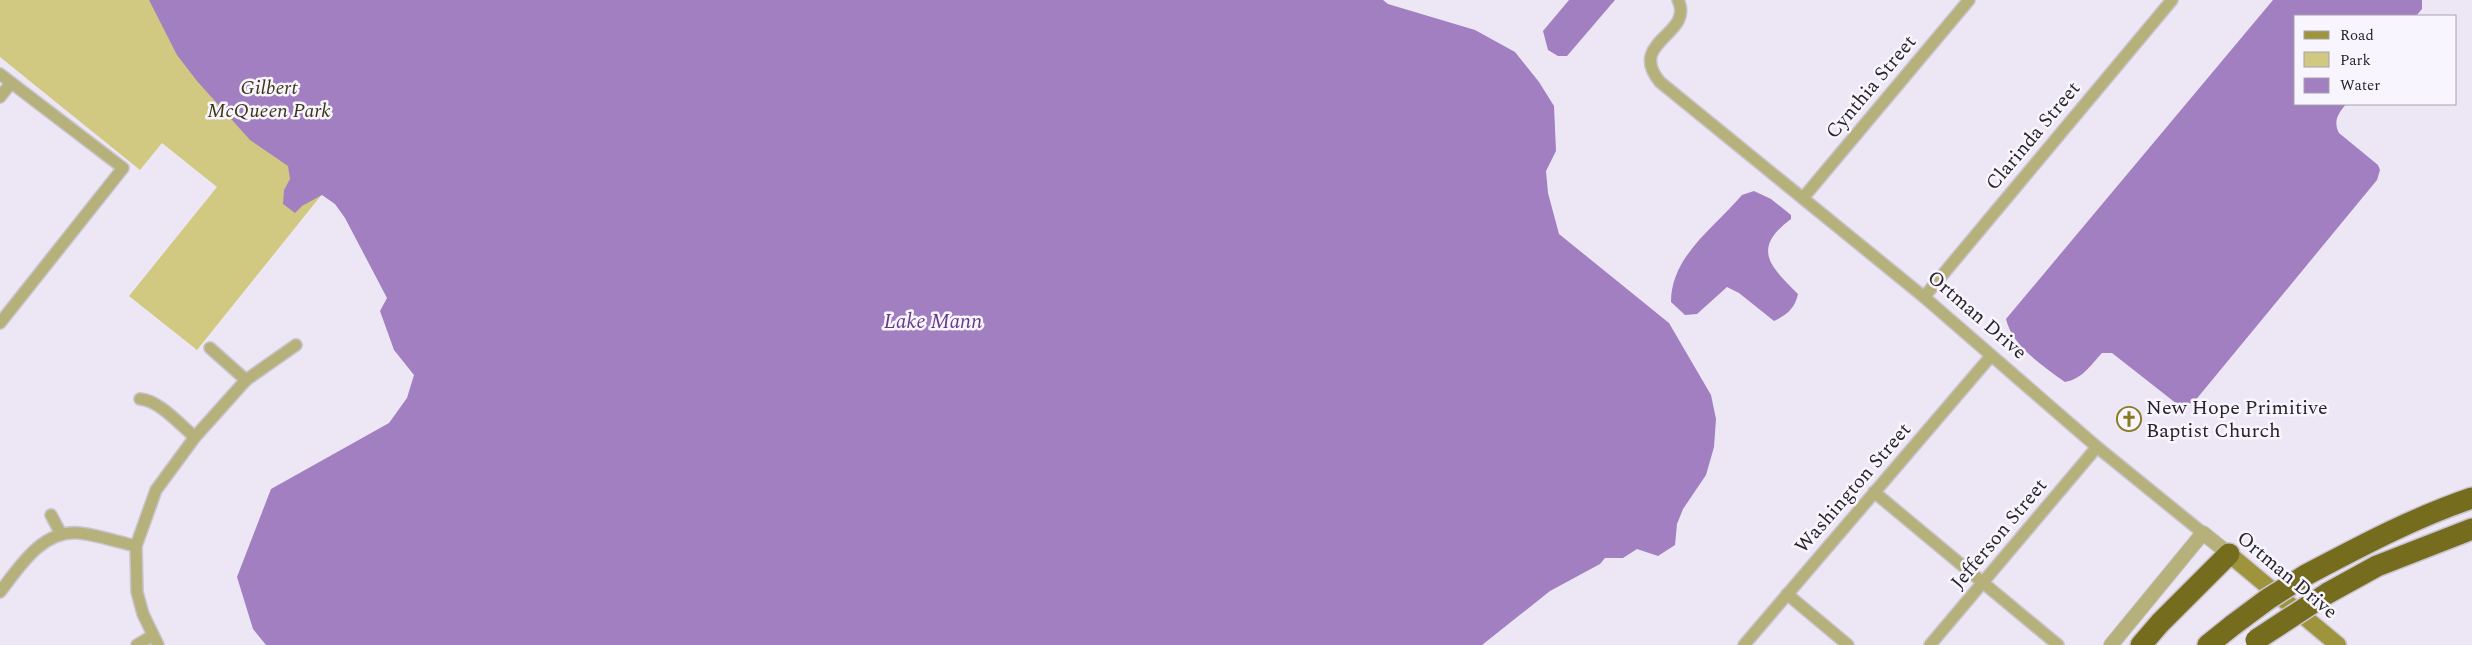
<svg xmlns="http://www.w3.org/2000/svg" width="2472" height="645" font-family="Spectral,serif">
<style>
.green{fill:#d1c982}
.water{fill:#a17fc0}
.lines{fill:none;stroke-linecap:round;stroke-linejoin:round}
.minor-casing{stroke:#cac4d0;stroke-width:14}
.tertiary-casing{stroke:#cac4d0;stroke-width:16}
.secondary-casing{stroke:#cac4d0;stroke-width:19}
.motorway-casing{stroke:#cac4d0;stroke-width:24}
.minor{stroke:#b6b17b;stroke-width:11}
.tertiary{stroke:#b6b17b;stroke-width:14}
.secondary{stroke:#9e943c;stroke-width:16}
.motorway{stroke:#756c1e;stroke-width:21}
.motorway-bridge-casing{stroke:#cac4d0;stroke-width:24;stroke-linecap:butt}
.motorway-bridge{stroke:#756c1e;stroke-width:21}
.labels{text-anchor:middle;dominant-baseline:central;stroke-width:5;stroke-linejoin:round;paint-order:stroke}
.street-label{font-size:20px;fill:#28252a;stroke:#f9f5fe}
.park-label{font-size:20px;font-style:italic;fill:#3b3715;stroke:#f9f5fe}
.poi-label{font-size:20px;fill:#28252a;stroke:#f9f5fe;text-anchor:start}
.water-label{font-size:21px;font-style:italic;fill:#663a8a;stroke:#f9f5fe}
</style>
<rect width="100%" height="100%" fill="#ede7f5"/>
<path class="green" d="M0 0H478L197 350 129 296 217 187 162 143 140 170 0 57Z"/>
<g class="water">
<path d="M149 0H1383L1388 4 1475 30 1515 52 1539 82 1554 106 1556 151 1546 171 1548 193 1559 234 1669 323 1711 395 1716 419 1714 447 1706 475 1683 509 1677 524 1675 545 1658 556 1637 549 1623 558H1605L1600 564 1550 591 1482 645H266L253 629 237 577 271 489 389 423 407 398 414 375 394 350 380 311 387 298 345 218 335 204 322 195 302 206 295 213 283 204 284 190 290 179 288 166 250 140 197 81 177 55Z"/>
<path d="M1569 0H1615L1567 56H1558L1548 50 1543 31Z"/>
<path d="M2273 0H2422V9L2416 16H2296V104H2346C2338 114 2333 121 2339 133L2378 165 2380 170 2377 180 2194 402 2187 404H2177L2112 353H2102C2090 366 2082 379 2065 382 2043 366 2012 346 2006 319Z"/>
<path d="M1754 191 1771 199 1791 215V219C1751 249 1770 266 1798 294 1795 308 1787 315 1774 321L1739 293 1727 287 1697 314 1685 315 1671 302C1671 256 1714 228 1742 195Z"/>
</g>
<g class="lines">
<defs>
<g id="minor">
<path d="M1678 0C1695 35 1626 41 1660 82L1924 297 2097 447 2203 533"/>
<path d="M0 74 123 168 0 323"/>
<path d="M0 97 11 83"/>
<path d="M1803 198 1969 0"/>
<path d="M1924 297 2172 0"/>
<path d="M210 348 246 380"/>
<path d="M140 399C159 400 180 425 195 437"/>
<path d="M1874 492 2058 645"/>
<path d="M51 515 61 534"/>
<path d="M0 592C20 566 42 530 79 533 98 535 118 542 136 546"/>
<path d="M1787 594 1848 645"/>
<path d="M137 645 152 636"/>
<path d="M158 645 143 614 137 592 136 546 156 490 195 437 246 380 296 345"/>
<path d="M1744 645 1991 356"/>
<path d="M1930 645 2097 447"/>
</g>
<path id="tertiary" d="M2111 645 2203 533 2229 554"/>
<path id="secondary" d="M2229 554 2338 645"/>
<g id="motorway">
<path d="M2306 575C2361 546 2413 518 2472 498"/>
<path d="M2328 593 2377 566 2472 529"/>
<path d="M2141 645 2160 623 2229 554"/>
<path d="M2208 645 2233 625"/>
</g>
</defs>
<use href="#minor" class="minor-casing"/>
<use href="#tertiary" class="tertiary-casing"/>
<use href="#secondary" class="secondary-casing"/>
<use href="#motorway" class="motorway-casing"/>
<use href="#minor" class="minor"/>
<use href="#tertiary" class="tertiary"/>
<use href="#secondary" class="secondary"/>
<use href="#motorway" class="motorway"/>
<defs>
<g id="motorway-bridge">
<path d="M2233 625 2268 599 2306 575"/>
<path d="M2256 640 2328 593"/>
</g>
</defs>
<use href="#motorway-bridge" class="motorway-bridge-casing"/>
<use href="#motorway-bridge" class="motorway-bridge"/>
</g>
<defs>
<symbol id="church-ring" viewBox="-11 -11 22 22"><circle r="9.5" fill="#f9f5fe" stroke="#867b21" stroke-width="1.5"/><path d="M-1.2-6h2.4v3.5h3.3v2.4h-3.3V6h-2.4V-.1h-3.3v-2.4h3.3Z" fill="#867b21"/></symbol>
</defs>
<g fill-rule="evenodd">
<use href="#church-ring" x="2115" y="405" width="28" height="28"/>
</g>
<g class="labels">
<g class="street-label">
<text transform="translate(1871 87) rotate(-50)">Cynthia Street</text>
<text transform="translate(2033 136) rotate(-50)">Clarinda Street</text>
<text transform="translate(1977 315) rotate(41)">Ortman Drive</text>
<text transform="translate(1853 488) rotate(-49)">Washington Street</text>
<text transform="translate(1999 534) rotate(-50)">Jefferson Street</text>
<text transform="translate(2287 575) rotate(40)">Ortman Drive</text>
</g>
<g class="park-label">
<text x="269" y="88">Gilbert<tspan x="269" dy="23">McQueen Park</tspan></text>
</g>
<g class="poi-label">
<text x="2146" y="408">New Hope Primitive<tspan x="2146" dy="23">Baptist Church</tspan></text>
</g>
<g class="water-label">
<text x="933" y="322">Lake Mann</text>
</g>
</g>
<rect x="2294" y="15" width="162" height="90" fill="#f9f5fe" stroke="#a5a2a9"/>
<rect x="2304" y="31" width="25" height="8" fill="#9e943c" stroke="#a5a2a9"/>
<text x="2340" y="40" font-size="15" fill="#28252a">Road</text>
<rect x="2304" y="52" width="25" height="15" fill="#d1c982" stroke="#a5a2a9"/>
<text x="2340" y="65" font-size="15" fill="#28252a">Park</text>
<rect x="2304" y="78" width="25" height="15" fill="#a17fc0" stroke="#a5a2a9"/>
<text x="2340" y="90" font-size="15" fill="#28252a">Water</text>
</svg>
